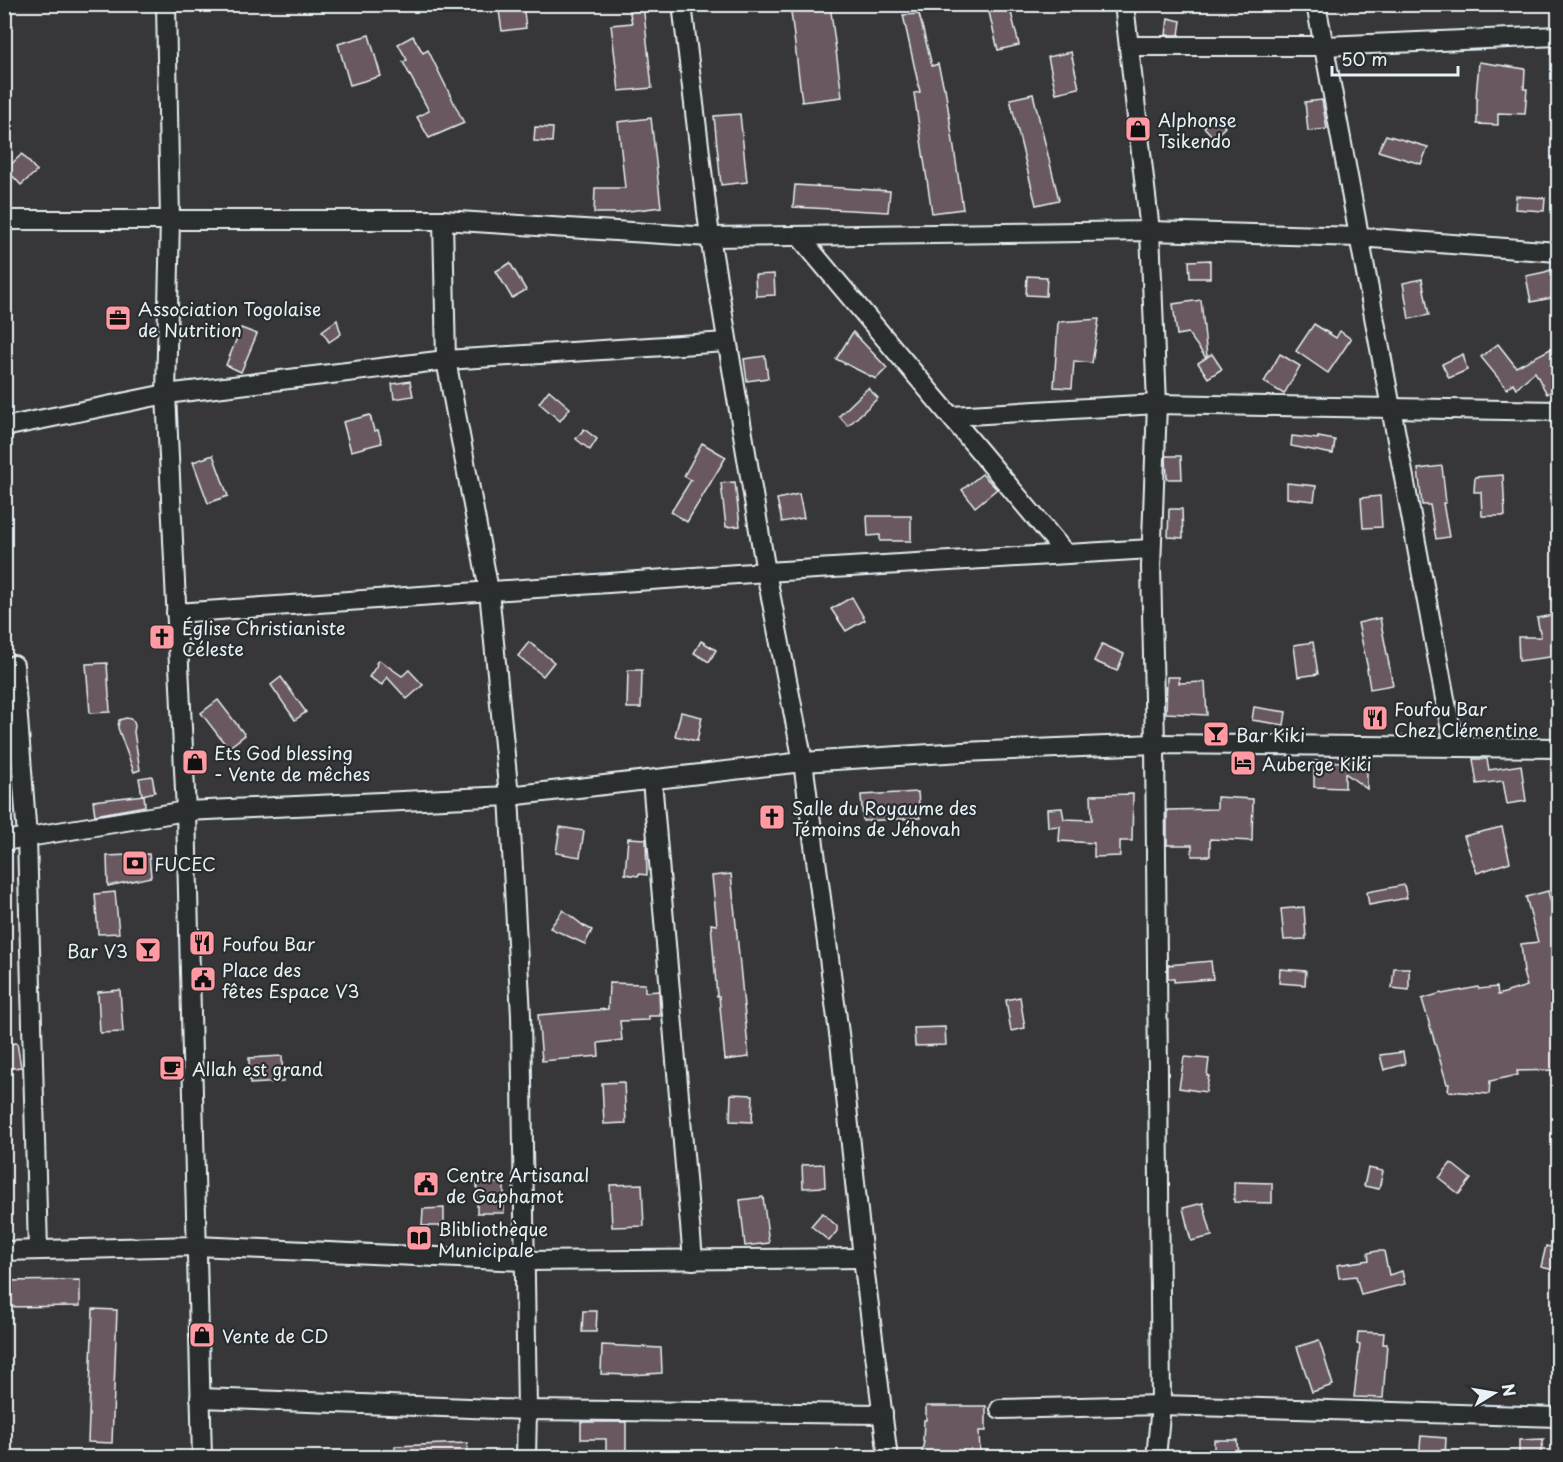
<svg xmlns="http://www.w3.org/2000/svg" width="1563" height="1462" font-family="'Playpen Sans',sans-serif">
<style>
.building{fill:#695861;stroke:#e8f1f8;stroke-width:1.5}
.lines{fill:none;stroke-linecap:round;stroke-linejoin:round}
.minor-casing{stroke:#e8f1f8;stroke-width:22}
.minor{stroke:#2a2d2e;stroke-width:18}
.labels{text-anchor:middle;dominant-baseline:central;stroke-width:4.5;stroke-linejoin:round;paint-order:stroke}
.poi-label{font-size:18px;fill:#e8f1f8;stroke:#2a2d2e;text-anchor:start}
</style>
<rect width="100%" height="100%" fill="#373638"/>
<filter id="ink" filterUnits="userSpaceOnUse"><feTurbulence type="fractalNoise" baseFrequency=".0167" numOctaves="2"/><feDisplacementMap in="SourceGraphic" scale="12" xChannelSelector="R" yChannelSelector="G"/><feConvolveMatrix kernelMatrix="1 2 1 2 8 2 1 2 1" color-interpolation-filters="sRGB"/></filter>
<g filter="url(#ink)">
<g class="building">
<path d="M498 4H523L526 28 502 31Z"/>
<path d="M628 4H643L652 88 619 91 611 25 632 23Z"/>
<path d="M790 4H830L842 97 802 102Z"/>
<path d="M987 4H1009L1019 45 998 50Z"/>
<path d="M919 14 932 66 938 64 944 88H945L963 209 932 213 914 93 920 92 903 15Z"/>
<path d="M1168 18 1181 21 1179 35H1166Z"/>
<path d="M369 35 381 76 350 85 338 44Z"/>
<path d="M413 36 423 53 428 50 464 123 429 138 417 117 429 111 403 62 407 60 398 44Z"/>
<path d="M1071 52 1079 88 1056 93 1048 57Z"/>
<path d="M1479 62 1525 69 1524 89H1527L1525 114 1498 113V125L1477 124V97H1476Z"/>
<path d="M1033 94 1059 200 1036 205 1010 99Z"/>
<path d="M1322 100 1327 129 1308 131 1305 102Z"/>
<path d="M740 114 747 182 721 185 714 116Z"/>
<path d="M1215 117 1225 127 1214 138 1204 127Z"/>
<path d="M651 118 661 207 621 212V213H594L595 188H625L618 122Z"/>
<path d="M535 127 553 128 552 142 534 141Z"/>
<path d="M1386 135 1428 147 1421 164 1378 151Z"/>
<path d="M22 154 37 171 21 185 6 169Z"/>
<path d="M795 185 890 191 888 212 793 207Z"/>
<path d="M1516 196 1545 198 1544 211 1515 209Z"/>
<path d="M1210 260V278H1190L1189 261Z"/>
<path d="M510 263 526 290 512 298 496 271Z"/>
<path d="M1558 267V294L1551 298 1531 302 1526 276 1545 272Z"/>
<path d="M774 274 775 295 756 296 755 275Z"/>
<path d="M1027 276 1047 277 1046 296 1026 295Z"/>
<path d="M1422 279 1429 315 1409 319 1403 283Z"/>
<path d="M1201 300 1207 357 1212 354 1222 369 1208 378 1198 363 1206 358 1188 333 1177 335 1173 304Z"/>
<path d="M1099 319 1092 363 1074 361 1072 388 1054 387 1058 322Z"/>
<path d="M337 320 341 334 329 342 322 331Z"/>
<path d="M1314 324 1336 338 1340 331 1351 339 1328 373 1296 351Z"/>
<path d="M241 328 257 334 241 372 226 365Z"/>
<path d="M853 332 887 368 876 379 836 359Z"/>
<path d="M1498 344 1516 367 1558 345V388L1547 394 1535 372 1516 388 1513 383 1507 389 1481 357Z"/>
<path d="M1280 354 1300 366 1284 394 1264 382Z"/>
<path d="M1463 354 1467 370 1449 378 1442 364Z"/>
<path d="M765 356 768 378 747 381 744 359Z"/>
<path d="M410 381 413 396 394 399 392 384Z"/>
<path d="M868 388 878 398 848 426 839 416Z"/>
<path d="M549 390 570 408 560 421 539 403Z"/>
<path d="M370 415 374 431 378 430 382 443 351 451 343 422Z"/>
<path d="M584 429 597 439 590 450 576 439Z"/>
<path d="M1292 436 1318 439V437L1335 440 1333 454 1291 446Z"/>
<path d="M702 443 726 457 687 522 671 512 691 480 684 476Z"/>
<path d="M213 455 228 496 208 503 193 462Z"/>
<path d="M1166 456H1181L1182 479H1167Z"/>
<path d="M1442 466 1446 503H1443L1449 537 1436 539 1430 505H1422L1418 469Z"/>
<path d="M982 474 997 489 975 507 962 490Z"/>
<path d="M1503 475 1505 516H1482L1481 492H1474L1475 477Z"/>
<path d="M735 482 740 526 726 527 721 483Z"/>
<path d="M1287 483 1316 486 1314 501 1287 498Z"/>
<path d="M799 494 804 518 782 522 777 499Z"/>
<path d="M1380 496 1382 527 1363 528 1361 498Z"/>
<path d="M1169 509H1182L1183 538 1168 537Z"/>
<path d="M867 516H911V541H880V535L868 536Z"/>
<path d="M852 597 865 620 846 631 831 609Z"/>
<path d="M1558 614V656L1519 661 1518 637H1541L1537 618Z"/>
<path d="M1380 618 1393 685 1370 689 1367 669H1368L1358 623Z"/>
<path d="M701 641 716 650 709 662 694 653Z"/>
<path d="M529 642 554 662 543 676 518 656Z"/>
<path d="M1313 642 1318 674 1298 677 1294 645Z"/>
<path d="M1102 644 1124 654 1117 671 1094 661Z"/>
<path d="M379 660 402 676 409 670 423 685 407 699 387 677 382 685 369 677 377 665 376 663Z"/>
<path d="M107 663 110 712 90 713 86 664Z"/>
<path d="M628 670H642L641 708H627Z"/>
<path d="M281 677 306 712 295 720 271 685Z"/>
<path d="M1167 677H1179V683L1205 682 1207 715 1166 713Z"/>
<path d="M218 700 245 735 228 748 201 713Z"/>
<path d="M1254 707 1286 712 1284 725 1252 720Z"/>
<path d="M681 712 702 717 697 741 675 736Z"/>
<path d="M126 718 131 719 134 722 135 726 134 732 140 770 134 772 118 728 119 720Z"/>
<path d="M1348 758H1367V789L1345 773V788L1314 787V761L1348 762Z"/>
<path d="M1473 759H1487L1489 770 1521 765 1526 801 1507 804 1503 781 1477 784Z"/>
<path d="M152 776 155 792 142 795 139 778Z"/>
<path d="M918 792 920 818 863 821 861 795Z"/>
<path d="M1133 794 1132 841H1120V856L1094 857V843L1059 841 1060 826 1048 827 1047 809 1062 808 1064 819 1092 820 1091 795Z"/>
<path d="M144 795 145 806 95 815 93 801Z"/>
<path d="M1217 797 1253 799 1252 841 1210 839V856H1192V845H1167V810L1217 809Z"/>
<path d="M560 827 584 831 580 857 556 853Z"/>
<path d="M1502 827 1510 862 1477 873 1464 836Z"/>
<path d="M628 838 646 839 647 875 639 874 638 876 625 874Z"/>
<path d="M149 854 151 877 108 886 107 856Z"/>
<path d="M731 874 749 1057 725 1060 719 996H717L711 924 717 925 712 876Z"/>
<path d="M1404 885 1407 898 1369 905 1367 892Z"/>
<path d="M1548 891 1558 931V955L1552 958 1558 980V1070L1517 1071 1518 1075 1490 1081 1489 1094 1448 1091 1449 1084H1447L1422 999 1441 993 1442 994 1478 987 1479 989 1497 987 1498 995 1527 986 1523 972H1524L1521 944 1538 942 1526 897Z"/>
<path d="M115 892 119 933 98 934 95 894Z"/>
<path d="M1304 907 1306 939 1284 940 1281 909Z"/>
<path d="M563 910 584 926 592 930 585 944 550 928Z"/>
<path d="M1211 961 1213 979 1174 982V979H1168V965Z"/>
<path d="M1394 968H1409V990L1392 988Z"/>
<path d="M1280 969 1306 971 1305 985 1279 983Z"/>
<path d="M609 983 645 984V992L659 991 660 1016H649V1020L620 1021 622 1040 598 1043 599 1056 542 1061 538 1015 608 1009Z"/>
<path d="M120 990 123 1032 100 1033 98 992Z"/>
<path d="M1020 997 1025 1028 1011 1031 1006 1000Z"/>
<path d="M945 1027 946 1045 915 1046 914 1028Z"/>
<path d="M17 1043 21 1067 4 1069V1044Z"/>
<path d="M1403 1052 1405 1064 1384 1070 1380 1055Z"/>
<path d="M282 1056 283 1082 250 1084 249 1058Z"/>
<path d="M1184 1057 1209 1059 1207 1076H1209L1206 1092 1179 1088Z"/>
<path d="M624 1082 626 1123 604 1124 602 1083Z"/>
<path d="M731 1094 753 1095 752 1122 730 1121Z"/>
<path d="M1451 1163 1471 1179 1459 1194 1439 1178Z"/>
<path d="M824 1164 825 1187 803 1188 802 1165Z"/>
<path d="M1368 1168 1383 1171 1379 1189 1364 1186Z"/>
<path d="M1234 1182 1272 1183V1203L1234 1202Z"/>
<rect x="477" y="1183" width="27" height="30"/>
<path d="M642 1184 644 1226 612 1227 610 1185Z"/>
<path d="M763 1197 769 1243 745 1246 740 1200Z"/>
<path d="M1203 1203 1212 1236 1191 1241 1183 1208Z"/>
<path d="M444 1208V1226H422L423 1209Z"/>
<path d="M822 1213 837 1226V1231L829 1241 811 1226Z"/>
<path d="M1546 1246 1558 1249V1271L1541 1267Z"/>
<path d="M1377 1251H1384L1389 1275 1402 1271 1405 1284 1361 1295 1356 1276 1339 1278 1337 1265 1369 1260 1368 1253Z"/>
<path d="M80 1280V1306L4 1307V1281Z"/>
<path d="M93 1309 117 1310 112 1443 88 1442Z"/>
<path d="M583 1311H597L596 1332H582Z"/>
<path d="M1358 1332 1384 1333 1383 1344H1387L1383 1398 1354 1397 1360 1345 1357 1344Z"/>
<path d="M1319 1340 1333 1385 1312 1392 1297 1347Z"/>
<path d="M602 1345 661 1348 662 1373 631 1375 601 1374Z"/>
<path d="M926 1406H986V1431H979L980 1453 921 1457 924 1441H923L924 1420H926Z"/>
<path d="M581 1422H626V1458H606V1439H581Z"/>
<path d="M1421 1436 1446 1438 1445 1458H1419Z"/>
<path d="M1544 1439 1539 1458H1530L1519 1455V1440Z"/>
<path d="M1214 1440H1237L1238 1458H1214Z"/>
<path d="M467 1443 468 1458H395V1446Z"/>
</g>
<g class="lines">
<defs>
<g id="minor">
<path d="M166 4 170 220 166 394 186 811 202 1458"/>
<path d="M682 4 710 237 766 572 803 762 840 1041 863 1258 888 1458"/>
<path d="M1124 4 1150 231 1157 404 1151 567 1155 744 1161 1405 1156 1458"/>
<path d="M1316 4 1454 747"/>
<path d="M1129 46H1324L1558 36"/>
<path d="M4 220H443L710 237 1150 231 1359 237 1558 252"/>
<path d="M443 220 446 360 489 591 509 796 521 1016 527 1410 526 1458"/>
<path d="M799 236 1066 554"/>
<path d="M951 416 1157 404 1558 411"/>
<path d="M4 427 166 394 446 360 727 342"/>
<path d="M176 613 766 572 1151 549"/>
<path d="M14 665 27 837 38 1250"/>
<path d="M652 780 693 1260"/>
<path d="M4 841 186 811 509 796 803 762 962 752 1155 744 1558 748"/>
<path d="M4 1251 196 1246 525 1261 863 1258"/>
<path d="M200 1398 527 1410 883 1414"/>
<path d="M1000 1409 1161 1405 1558 1417"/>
</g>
</defs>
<use href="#minor" class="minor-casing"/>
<use href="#minor" class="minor"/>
</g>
</g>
<defs>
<symbol id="shop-square" viewBox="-11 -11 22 22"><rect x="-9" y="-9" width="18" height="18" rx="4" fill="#ff9aa2" stroke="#2a2d2e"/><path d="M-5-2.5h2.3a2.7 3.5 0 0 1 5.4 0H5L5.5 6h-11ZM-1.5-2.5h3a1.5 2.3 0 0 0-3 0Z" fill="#111"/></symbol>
<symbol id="office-square" viewBox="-11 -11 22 22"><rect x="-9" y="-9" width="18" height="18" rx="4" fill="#ff9aa2" stroke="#2a2d2e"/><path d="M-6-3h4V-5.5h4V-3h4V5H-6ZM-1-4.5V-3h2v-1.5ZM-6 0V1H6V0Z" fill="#111"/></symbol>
<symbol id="church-square" viewBox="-11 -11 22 22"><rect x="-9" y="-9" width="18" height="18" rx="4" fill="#ff9aa2" stroke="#2a2d2e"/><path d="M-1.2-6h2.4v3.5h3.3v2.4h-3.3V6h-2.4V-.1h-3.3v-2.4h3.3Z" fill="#111"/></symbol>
<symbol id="restaurant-square" viewBox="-11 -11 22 22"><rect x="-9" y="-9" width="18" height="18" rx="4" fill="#ff9aa2" stroke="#2a2d2e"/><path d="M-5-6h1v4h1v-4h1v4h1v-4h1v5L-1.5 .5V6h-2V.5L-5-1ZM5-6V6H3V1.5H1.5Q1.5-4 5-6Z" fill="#111"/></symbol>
<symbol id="bar-square" viewBox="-11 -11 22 22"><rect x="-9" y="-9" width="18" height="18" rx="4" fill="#ff9aa2" stroke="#2a2d2e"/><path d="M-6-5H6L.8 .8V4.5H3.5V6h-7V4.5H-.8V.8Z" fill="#111"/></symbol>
<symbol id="hotel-square" viewBox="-11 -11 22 22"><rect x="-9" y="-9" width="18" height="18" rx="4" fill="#ff9aa2" stroke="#2a2d2e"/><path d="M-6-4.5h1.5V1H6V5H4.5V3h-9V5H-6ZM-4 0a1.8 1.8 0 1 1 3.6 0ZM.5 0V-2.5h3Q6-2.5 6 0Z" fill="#111"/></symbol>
<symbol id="bank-square" viewBox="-11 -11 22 22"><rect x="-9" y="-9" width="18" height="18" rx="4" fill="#ff9aa2" stroke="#2a2d2e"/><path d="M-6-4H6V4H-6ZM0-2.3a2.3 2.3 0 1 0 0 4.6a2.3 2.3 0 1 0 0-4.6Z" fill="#111"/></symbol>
<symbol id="civic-square" viewBox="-11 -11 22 22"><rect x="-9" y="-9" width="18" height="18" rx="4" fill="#ff9aa2" stroke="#2a2d2e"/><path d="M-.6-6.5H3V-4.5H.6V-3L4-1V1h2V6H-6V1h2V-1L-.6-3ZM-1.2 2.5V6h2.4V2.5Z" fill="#111"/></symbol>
<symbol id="cafe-square" viewBox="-11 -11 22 22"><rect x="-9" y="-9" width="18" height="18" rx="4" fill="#ff9aa2" stroke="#2a2d2e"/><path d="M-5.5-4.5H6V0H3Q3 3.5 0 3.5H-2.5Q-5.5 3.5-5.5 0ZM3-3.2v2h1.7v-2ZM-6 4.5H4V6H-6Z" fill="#111"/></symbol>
<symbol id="library-square" viewBox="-11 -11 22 22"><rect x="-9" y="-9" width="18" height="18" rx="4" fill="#ff9aa2" stroke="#2a2d2e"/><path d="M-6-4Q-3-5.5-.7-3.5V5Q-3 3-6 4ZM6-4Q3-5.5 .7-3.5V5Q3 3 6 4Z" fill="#111"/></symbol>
</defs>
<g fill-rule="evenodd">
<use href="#shop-square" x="1123" y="114" width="30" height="30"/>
<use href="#office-square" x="103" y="303" width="30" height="30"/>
<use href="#church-square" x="147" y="622" width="30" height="30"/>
<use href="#restaurant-square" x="1360" y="703" width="30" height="30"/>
<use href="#bar-square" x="1201" y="719" width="30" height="30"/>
<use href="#shop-square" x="180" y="747" width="30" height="30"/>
<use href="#hotel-square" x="1228" y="748" width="30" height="30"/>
<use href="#church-square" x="757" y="802" width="30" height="30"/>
<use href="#bank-square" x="120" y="848" width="30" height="30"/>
<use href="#restaurant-square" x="187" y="928" width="30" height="30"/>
<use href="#bar-square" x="133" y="935" width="30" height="30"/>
<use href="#civic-square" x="188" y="964" width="30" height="30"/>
<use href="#cafe-square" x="157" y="1053" width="30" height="30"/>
<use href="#civic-square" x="411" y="1169" width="30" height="30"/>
<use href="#library-square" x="404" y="1223" width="30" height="30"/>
<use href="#shop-square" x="187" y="1320" width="30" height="30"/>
</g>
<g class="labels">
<g class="poi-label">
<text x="1158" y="119">Alphonse<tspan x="1158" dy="21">Tsikendo</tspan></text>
<text x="138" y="308">Association Togolaise<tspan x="138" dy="21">de Nutrition</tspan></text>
<text x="182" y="627">Église Christianiste<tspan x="182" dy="21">Céleste</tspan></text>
<text x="1394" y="708">Foufou Bar<tspan x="1394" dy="21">Chez Clémentine</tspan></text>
<text x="1236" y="734">Bar Kiki</text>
<text x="214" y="752">Ets God blessing<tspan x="214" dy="21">- Vente de mêches</tspan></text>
<text x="1262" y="763">Auberge Kiki</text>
<text x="792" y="807">Salle du Royaume des<tspan x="792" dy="21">Témoins de Jéhovah</tspan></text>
<text x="154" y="863">FUCEC</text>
<text x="222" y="943">Foufou Bar</text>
<text x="128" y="950" text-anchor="end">Bar V3</text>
<text x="222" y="969">Place des<tspan x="222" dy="21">fêtes Espace V3</tspan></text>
<text x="192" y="1068">Allah est grand</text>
<text x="446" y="1174">Centre Artisanal<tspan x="446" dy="21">de Gaphamot</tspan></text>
<text x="438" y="1228">Blibliothèque<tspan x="438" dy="21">Municipale</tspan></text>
<text x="222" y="1335">Vente de CD</text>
</g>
</g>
<rect width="1563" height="1462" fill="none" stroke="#2a2d2e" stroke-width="24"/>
<rect x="12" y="12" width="1539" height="1438" fill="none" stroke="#e8f1f8" stroke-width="2" filter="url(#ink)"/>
<g transform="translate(1494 1393) rotate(79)" stroke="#2a2d2e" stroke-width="4.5" paint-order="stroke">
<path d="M0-4.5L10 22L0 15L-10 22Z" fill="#e8f1f8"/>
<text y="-9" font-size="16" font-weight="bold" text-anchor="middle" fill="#e8f1f8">N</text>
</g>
<path d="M1332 66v9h126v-9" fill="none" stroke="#e8f1f8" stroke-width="3"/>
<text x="1341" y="66" font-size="18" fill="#e8f1f8" stroke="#2a2d2e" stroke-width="4.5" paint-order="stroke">50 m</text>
</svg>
